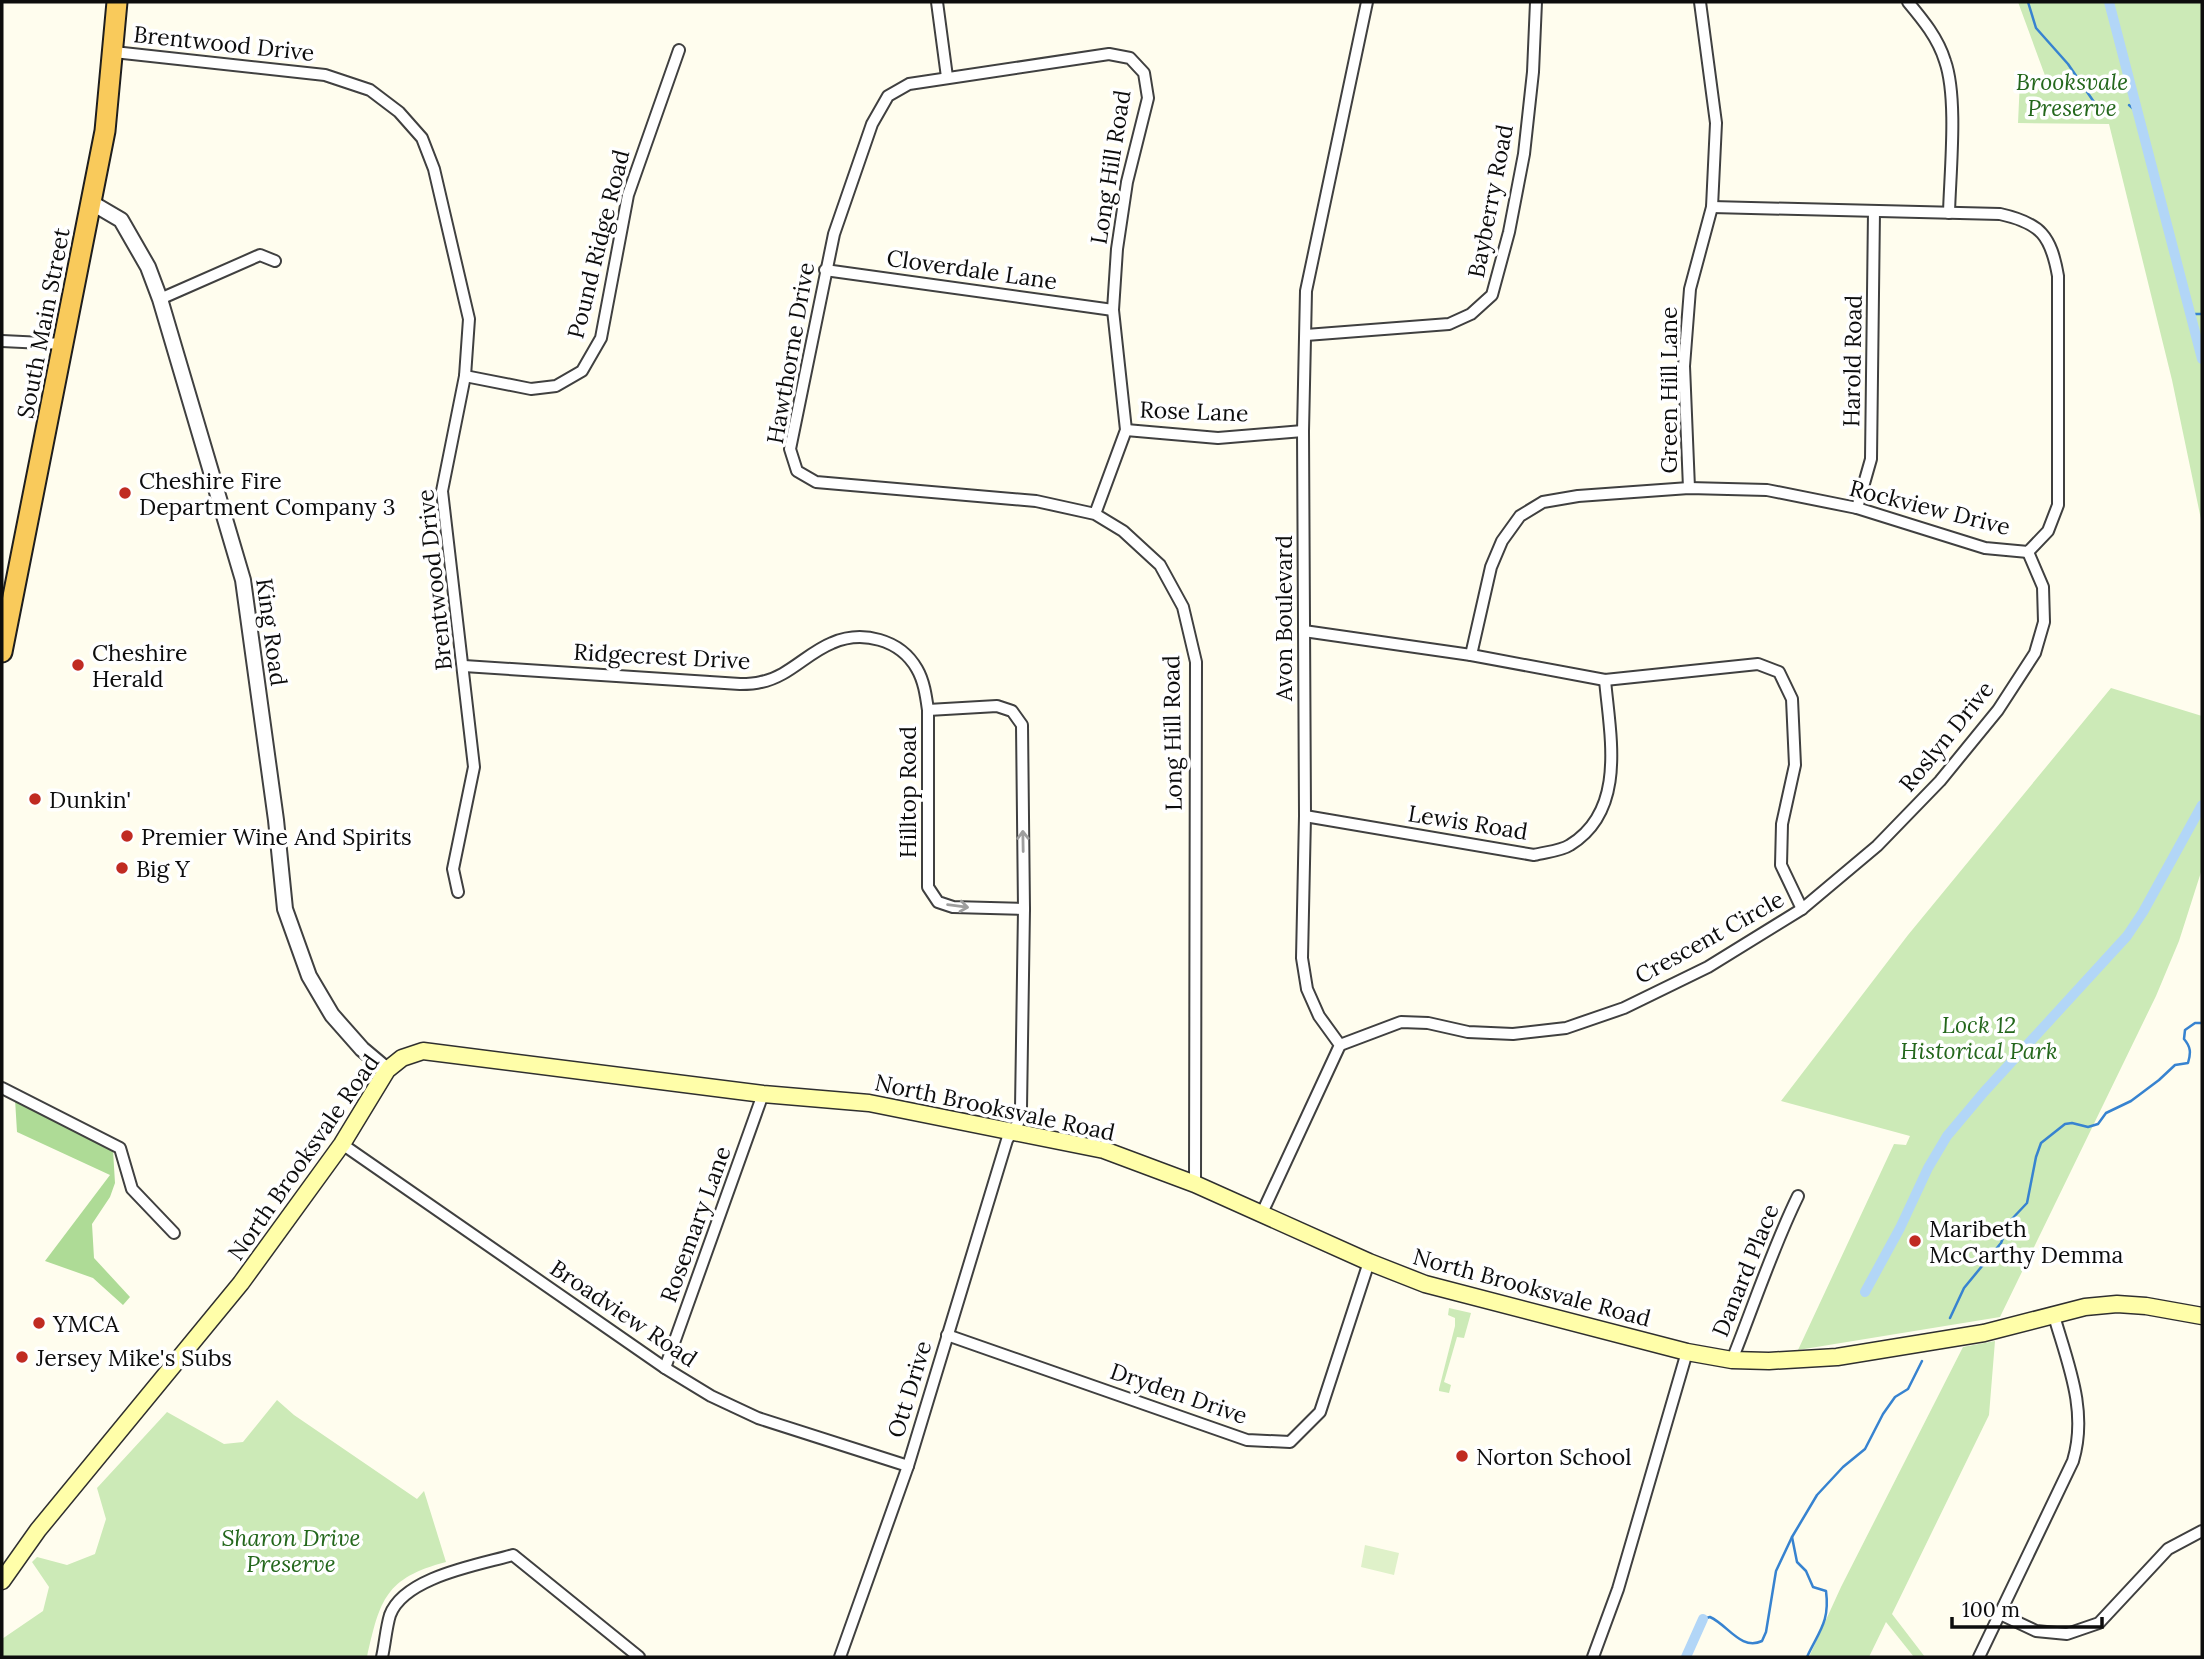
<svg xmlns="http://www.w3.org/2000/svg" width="2204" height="1659" font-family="Lora,serif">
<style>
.green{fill:#cceab7}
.forest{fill:#aedb96}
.pitch{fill:#dff1c9}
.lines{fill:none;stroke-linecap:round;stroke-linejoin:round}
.stream{stroke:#3783d0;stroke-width:2.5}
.canal{stroke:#b2d6f7;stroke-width:10}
.minor-casing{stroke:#404040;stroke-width:14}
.tertiary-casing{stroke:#404040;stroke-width:18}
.secondary-casing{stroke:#2f2f2f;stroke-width:19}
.trunk-casing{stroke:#1e1e1e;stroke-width:23}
.minor{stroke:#fff;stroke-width:10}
.tertiary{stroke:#fff;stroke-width:14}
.secondary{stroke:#fffea9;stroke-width:16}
.trunk{stroke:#f9ca5b;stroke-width:19}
.oneway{stroke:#9e9e9e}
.poi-dot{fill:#c02b22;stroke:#fff;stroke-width:2.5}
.labels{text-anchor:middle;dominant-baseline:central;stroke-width:7;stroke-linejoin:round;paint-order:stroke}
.street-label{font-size:23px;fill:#0d0d0d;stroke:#fff}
.park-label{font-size:23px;font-style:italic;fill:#24671c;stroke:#fff}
.poi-label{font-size:23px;fill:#0d0d0d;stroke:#fff;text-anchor:start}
</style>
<rect width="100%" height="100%" fill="#fffdee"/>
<g class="green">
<path d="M2018 2H2202V524L2172 380 2109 124 2018 123 2020 80 2047 81Z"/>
<path d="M2111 688 2202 716V869L2179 941 2156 996 2000 1317 1798 1350 1894 1144 1906 1145 1910 1136 1781 1101 1908 935Z"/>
<path d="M1449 1308 1471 1313 1464 1338 1457 1337 1444 1382 1451 1385 1449 1393 1439 1391V1389L1455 1326V1318L1448 1315Z"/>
<path d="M1995 1341 1989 1415 1892 1614 1925 1657H1914L1886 1622 1869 1657H1809L1841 1587 1963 1347Z"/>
<path d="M277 1400 294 1415 417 1499 424 1491 446 1562C385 1578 380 1600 367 1657H2V1639L43 1611 49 1587 32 1562 37 1557 67 1565 95 1554 106 1519 97 1488 167 1412 224 1444 243 1442Z"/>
</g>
<path class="forest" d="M15 1099 113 1150 115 1183 110 1197 92 1224 94 1258 130 1297 123 1305 93 1278 45 1261 110 1175 17 1132Z"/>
<path class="pitch" d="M1365 1545 1399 1553 1394 1575 1361 1567Z"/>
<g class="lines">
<g class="stream">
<path d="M2028 2 2036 28 2068 64 2096 105H2108"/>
<path d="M2129 105 2138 113"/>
<path d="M2191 314H2202"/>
<path d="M1950 1318 1964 1288 2001 1243 2010 1221 2027 1203 2036 1157 2041 1143 2065 1124 2072 1123 2088 1127 2098 1124 2106 1113 2131 1101 2159 1080 2175 1065 2188 1063C2191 1053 2191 1047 2184 1039L2185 1030 2195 1023H2202"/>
<path d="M1792 1537 1797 1562 1806 1571 1813 1587 1826 1591C1830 1622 1819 1631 1807 1657"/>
<path d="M1703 1619 1710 1617C1728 1625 1741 1651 1762 1641L1766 1632 1776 1571 1792 1537 1817 1495 1843 1467 1865 1449 1883 1414 1895 1397 1908 1389 1922 1361"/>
</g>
<g class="canal">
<path d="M2109 2 2202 359"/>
<path d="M1865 1292 1900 1228 1928 1168 1947 1136 1984 1092 2127 936 2143 912 2202 805"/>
<path d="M1686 1657 1703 1619"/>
</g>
<defs>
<g id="minor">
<path d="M937 2 947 77"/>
<path d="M1908 2C1923 20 1938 38 1945 61 1958 98 1950 172 1949 213"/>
<path d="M114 52 325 75 370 90 399 112 422 138 434 169 469 319 465 376 442 491 474 767 453 869 458 892"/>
<path d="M825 270 1113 310"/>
<path d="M160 299 260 255 275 261"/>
<path d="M1306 335 1449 324 1471 314 1492 295 1509 232 1524 154 1533 72 1536 2"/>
<path d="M2 341 64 344"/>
<path d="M465 376 531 389 556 386 582 371 601 338 628 195 679 50"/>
<path d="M1126 430 1218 438 1303 431"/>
<path d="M1689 488 1684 366 1690 289 1712 207 1716 123 1700 2"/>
<path d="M1857 508 1871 459 1874 211"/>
<path d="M1095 514 1126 430 1113 310 1117 249 1127 182 1148 98 1144 73 1130 58 1109 54 909 84 888 96 872 124 834 234 790 449 797 471 816 482 1036 501 1095 514 1123 531 1160 565 1183 607 1196 662 1195 1184"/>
<path d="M1304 631 1471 655 1605 680 1758 664 1779 672 1792 699 1795 765 1782 824 1781 865 1802 909"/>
<path d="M1471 655 1491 567 1502 541 1520 516 1543 502 1578 496 1689 488 1767 490 1857 508 1985 548 2028 552 2048 531 2058 505V276C2051 236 2041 223 2000 214L1712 207"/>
<path d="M464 666 740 684C747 684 754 684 761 682 788 677 807 653 832 643 862 630 900 639 917 669 924 681 926 696 928 710V887L938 902 953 907 1024 909"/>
<path d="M1305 816 1534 855C1545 852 1561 851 1570 845 1627 810 1610 736 1605 680"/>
<path d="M1340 1045 1401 1022 1428 1023 1468 1032 1513 1034 1566 1028 1624 1008 1708 967 1802 909 1877 846 1940 781 1998 710 2035 653 2044 622 2043 587 2028 552"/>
<path d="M2 1088 120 1148 132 1189 174 1233"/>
<path d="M342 1144 665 1368 711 1396 758 1418 908 1466"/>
<path d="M1262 1213 1340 1045 1319 1016 1307 989 1302 958 1305 816 1303 431 1306 291 1367 2"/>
<path d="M947 1335 1247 1440 1290 1442 1320 1412 1369 1262"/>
<path d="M1732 1360C1754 1305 1772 1249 1798 1196"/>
<path d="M665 1368 763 1094"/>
<path d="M2000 1614 2036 1631 2067 1634 2099 1623 2168 1549 2202 1531"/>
<path d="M382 1657C385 1644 386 1628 390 1615 404 1577 478 1565 513 1555L639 1657"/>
<path d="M840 1657 908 1466 1007 1140 1018 1123 1021 1108 1024 909 1022 725 1012 711 997 706 928 710"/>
<path d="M1593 1657 1618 1589 1687 1352"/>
<path d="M1979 1657 2073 1461C2088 1411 2068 1364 2054 1316"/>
</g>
<path id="tertiary" d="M92 203 121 220 148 267 160 299 243 580 276 820 285 909 309 976 332 1015 362 1049 387 1070"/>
<path id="secondary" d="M2 1581 38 1530 241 1283 342 1144 387 1070 402 1058 423 1051 763 1094 869 1103 1104 1150 1195 1184 1369 1262 1425 1284 1687 1352 1732 1360 1769 1361 1837 1357 1984 1333 2085 1307 2117 1304 2146 1306 2202 1316"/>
<path id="trunk" d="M2 652 105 131 117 2"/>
</defs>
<use href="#minor" class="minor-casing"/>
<use href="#tertiary" class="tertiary-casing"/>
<use href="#secondary" class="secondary-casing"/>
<use href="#trunk" class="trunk-casing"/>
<use href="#minor" class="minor"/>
<use href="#tertiary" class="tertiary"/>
<use href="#secondary" class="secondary"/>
<use href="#trunk" class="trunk"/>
</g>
<defs><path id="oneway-shaft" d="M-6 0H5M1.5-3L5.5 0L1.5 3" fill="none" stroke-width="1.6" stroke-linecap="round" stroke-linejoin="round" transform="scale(1.75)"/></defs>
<g class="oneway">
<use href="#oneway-shaft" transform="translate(1023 841) rotate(-91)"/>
<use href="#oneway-shaft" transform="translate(958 906) rotate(7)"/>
</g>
<g class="poi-dot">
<circle cx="125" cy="493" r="7"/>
<circle cx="78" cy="665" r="7"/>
<circle cx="35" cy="799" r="7"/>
<circle cx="127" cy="836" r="7"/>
<circle cx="122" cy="868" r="7"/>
<circle cx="1915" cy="1241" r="7"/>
<circle cx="39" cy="1323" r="7"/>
<circle cx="22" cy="1357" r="7"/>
<circle cx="1462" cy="1456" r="7"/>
</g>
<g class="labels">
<g class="street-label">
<text transform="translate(224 43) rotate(6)">Brentwood Drive</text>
<text transform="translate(1110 167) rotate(-81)">Long Hill Road</text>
<text transform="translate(1490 201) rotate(-79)">Bayberry Road</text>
<text transform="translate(598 244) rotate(-76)">Pound Ridge Road</text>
<text transform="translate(972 269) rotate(8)">Cloverdale Lane</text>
<text transform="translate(43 323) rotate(-79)">South Main Street</text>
<text transform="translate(790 353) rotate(-80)">Hawthorne Drive</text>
<text transform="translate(1852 361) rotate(-89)">Harold Road</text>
<text transform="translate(1668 390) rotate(-90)">Green Hill Lane</text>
<text transform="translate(1194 411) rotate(2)">Rose Lane</text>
<text transform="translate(1930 507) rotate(14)">Rockview Drive</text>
<text transform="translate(434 580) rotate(-96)">Brentwood Drive</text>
<text transform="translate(1283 618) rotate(-90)">Avon Boulevard</text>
<text transform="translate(272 632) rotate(82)">King Road</text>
<text transform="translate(662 656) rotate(3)">Ridgecrest Drive</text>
<text transform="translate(1172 733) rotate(-91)">Long Hill Road</text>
<text transform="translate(1946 736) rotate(-51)">Roslyn Drive</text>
<text transform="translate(907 792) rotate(-90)">Hilltop Road</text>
<text transform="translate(1468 822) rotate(9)">Lewis Road</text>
<text transform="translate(1709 937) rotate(-29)">Crescent Circle</text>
<text transform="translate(995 1107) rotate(12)">North Brooksvale Road</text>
<text transform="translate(303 1157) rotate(-55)">North Brooksvale Road</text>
<text transform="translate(695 1224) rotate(-70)">Rosemary Lane</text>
<text transform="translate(1745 1270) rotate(-68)">Danard Place</text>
<text transform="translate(1532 1287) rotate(15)">North Brooksvale Road</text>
<text transform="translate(624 1313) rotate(34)">Broadview Road</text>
<text transform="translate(909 1389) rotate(-73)">Ott Drive</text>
<text transform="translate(1179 1393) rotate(19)">Dryden Drive</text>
</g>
<g class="park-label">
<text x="2072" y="81">Brooksvale<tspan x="2072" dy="26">Preserve</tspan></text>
<text x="1979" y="1024">Lock 12<tspan x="1979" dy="26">Historical Park</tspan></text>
<text x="291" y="1537">Sharon Drive<tspan x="291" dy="26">Preserve</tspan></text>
</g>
<g class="poi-label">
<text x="139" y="480">Cheshire Fire<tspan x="139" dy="26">Department Company 3</tspan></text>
<text x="92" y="652">Cheshire<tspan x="92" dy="26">Herald</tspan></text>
<text x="49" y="799">Dunkin'</text>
<text x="141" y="836">Premier Wine And Spirits</text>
<text x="136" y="868">Big Y</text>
<text x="1929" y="1228">Maribeth<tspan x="1929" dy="26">McCarthy Demma</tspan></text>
<text x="53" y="1323">YMCA</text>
<text x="36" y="1357">Jersey Mike's Subs</text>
<text x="1476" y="1456">Norton School</text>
</g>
</g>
<rect width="2204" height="1659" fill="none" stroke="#0d0d0d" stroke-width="7"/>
<path d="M1952 1617v10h150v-10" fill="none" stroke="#0d0d0d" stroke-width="3.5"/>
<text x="1962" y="1617" font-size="21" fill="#0d0d0d" stroke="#ffffff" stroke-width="5" paint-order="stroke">100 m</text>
</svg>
